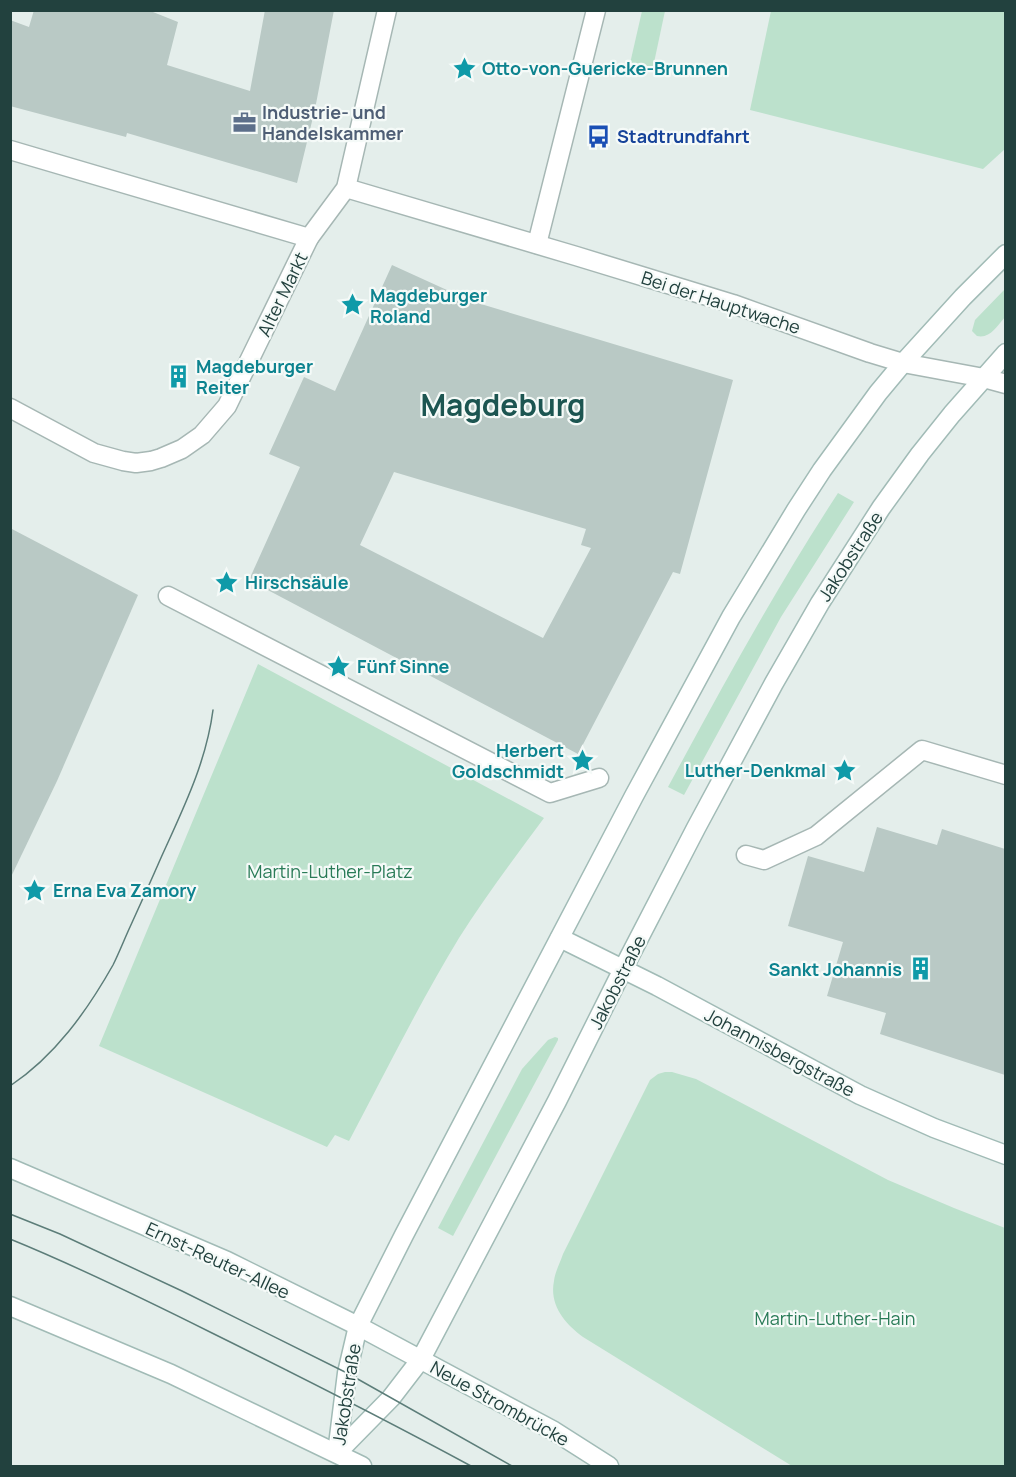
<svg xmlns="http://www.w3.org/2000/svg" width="1016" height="1477" font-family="Manrope,sans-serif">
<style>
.green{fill:#bce1cc}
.building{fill:#b9c9c5;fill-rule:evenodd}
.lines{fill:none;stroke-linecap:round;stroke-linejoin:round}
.street-casing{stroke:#a6b7b4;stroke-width:21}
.secondary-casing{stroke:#a1bbb6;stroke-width:21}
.street{stroke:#fff;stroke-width:18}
.secondary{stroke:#fff;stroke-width:18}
.tram{stroke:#5c7d79;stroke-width:1.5}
.labels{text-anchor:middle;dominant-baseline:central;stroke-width:4.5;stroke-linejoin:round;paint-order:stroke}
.culture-label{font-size:18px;font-weight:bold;fill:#0d838f;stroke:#f5faf8;text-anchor:start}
.service-label{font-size:18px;font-weight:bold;fill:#4e5e75;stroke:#f5faf8;text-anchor:start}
.transit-label{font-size:18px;font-weight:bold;fill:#164399;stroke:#f5faf8;text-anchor:start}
.street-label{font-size:18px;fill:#22413e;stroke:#f5faf8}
.park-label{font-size:18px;fill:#297b57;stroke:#f5faf8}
.town-label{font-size:30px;font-weight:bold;fill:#1c5551;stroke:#f5faf8}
</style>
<rect width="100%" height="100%" fill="#e4eeeb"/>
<g class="green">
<path d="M642 11H665L652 72 629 68Z"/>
<path d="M771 11H1005V149L983 169 750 110Z"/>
<path d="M1005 289V317C997 326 990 339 977 336L972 331 975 320Z"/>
<path d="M838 493 854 502 781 617 684 795 668 787C722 687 776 588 838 493Z"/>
<path d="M258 664 544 818C515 857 485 897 459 938 419 1004 385 1073 349 1141L335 1135 327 1147 99 1046Z"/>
<path d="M555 1037 558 1038V1040L453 1236 438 1228 522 1069 548 1040Z"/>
<path d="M665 1072H672L696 1079 888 1180 954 1208 1005 1228V1466H792L583 1337C565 1324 549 1305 554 1281 555 1272 560 1263 563 1254L650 1080 658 1074Z"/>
</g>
<g class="building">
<path d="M34 10H148L178 22 167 65 250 91 265 10H334L315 109 297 183 127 133 126 137 10 106V20L29 27Z"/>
<path d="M392 265 471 301 733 380 680 574 673 572 578 754 249 580 300 467 269 454 304 377 335 391ZM394 472 586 529 581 545 591 548 543 638 360 545Z"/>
<path d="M10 528 138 595 57 781 10 879Z"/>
<path d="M877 827 937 845 942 829 1005 849V1075L880 1034 886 1013 827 996 843 942 788 926 808 856 864 872Z"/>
</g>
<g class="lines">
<defs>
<g id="street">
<path d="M10 150 309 238 227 406 202 435 182 449 161 458 151 461 136 463 123 461 94 453 10 408"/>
<path d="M346 188 576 256 733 304 870 353 903 363 984 378 1006 384"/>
<path d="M309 238 346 188 387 10"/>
<path d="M537 244 596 10"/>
<path d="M168 596 550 793 599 778"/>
<path d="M746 855 764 860 816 836 922 750 1006 775"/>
</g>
<g id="secondary">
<path d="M560 938 657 986 860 1095 934 1128 1006 1155"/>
<path d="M10 1168 227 1261 358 1326 554 1431 609 1466"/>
<path d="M10 1306 171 1374 362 1466"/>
<path d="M337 1453 347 1373 358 1326 404 1235 634 796 731 617 796 510 822 470 878 393 903 363 963 297 1006 254"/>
<path d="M337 1453 391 1398 421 1359 557 1101 623 969 696 828 774 683 820 603 881 508 920 454 952 414 1006 353"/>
</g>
</defs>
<use href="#street" class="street-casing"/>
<use href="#secondary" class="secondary-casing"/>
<use href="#street" class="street"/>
<use href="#secondary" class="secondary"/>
<g class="tram">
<path d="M10 1086C55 1056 87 1011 113 965 119 953 124 940 130 927 140 905 150 883 160 860 182 811 206 764 213 710"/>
<path d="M10 1214 60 1234 182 1291 347 1373 512 1466"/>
<path d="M10 1239C79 1267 146 1300 212 1333 299 1376 386 1420 471 1466"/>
</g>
</g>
<defs>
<symbol id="sight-bare" viewBox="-9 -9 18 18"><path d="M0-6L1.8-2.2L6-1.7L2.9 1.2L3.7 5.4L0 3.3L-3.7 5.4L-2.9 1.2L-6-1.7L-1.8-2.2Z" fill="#0f9aa8" stroke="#f5faf8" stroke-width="2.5" paint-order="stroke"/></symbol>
<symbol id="office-bare" viewBox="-9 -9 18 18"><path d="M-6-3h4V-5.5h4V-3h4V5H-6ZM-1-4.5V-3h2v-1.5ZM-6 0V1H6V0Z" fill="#5c6f8a" stroke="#f5faf8" stroke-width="2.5" paint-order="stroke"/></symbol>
<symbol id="bus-bare" viewBox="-9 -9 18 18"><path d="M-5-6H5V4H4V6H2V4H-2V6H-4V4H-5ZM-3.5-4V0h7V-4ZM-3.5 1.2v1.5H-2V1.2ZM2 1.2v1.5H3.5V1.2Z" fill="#1a4fb4" stroke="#f5faf8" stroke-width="2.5" paint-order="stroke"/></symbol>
<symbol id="building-bare" viewBox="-9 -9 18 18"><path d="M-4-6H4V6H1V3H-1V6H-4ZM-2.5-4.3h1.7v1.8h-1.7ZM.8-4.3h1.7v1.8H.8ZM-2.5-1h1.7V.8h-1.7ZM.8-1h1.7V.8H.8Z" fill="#0f9aa8" stroke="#f5faf8" stroke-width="2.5" paint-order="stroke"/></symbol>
</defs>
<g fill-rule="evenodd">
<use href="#sight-bare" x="448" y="52" width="33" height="33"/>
<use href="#office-bare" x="228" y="106" width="33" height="33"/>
<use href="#bus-bare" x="582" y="120" width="33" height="33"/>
<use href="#sight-bare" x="336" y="288" width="33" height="33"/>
<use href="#building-bare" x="162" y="360" width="33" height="33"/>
<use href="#sight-bare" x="210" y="566" width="33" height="33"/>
<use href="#sight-bare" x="322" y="650" width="33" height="33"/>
<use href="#sight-bare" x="566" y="744" width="33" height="33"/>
<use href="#sight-bare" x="828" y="754" width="33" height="33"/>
<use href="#sight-bare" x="18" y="874" width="33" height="33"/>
<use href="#building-bare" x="904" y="952" width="33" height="33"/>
</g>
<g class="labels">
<g class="culture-label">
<text x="482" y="68">Otto-von-Guericke-Brunnen</text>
<text x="370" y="295">Magdeburger<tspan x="370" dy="21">Roland</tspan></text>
<text x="196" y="366">Magdeburger<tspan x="196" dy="21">Reiter</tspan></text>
<text x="245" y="582">Hirschsäule</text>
<text x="357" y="666">Fünf Sinne</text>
<text x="564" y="750" text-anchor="end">Herbert<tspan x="564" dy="21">Goldschmidt</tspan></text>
<text x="826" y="770" text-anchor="end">Luther-Denkmal</text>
<text x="53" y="890">Erna Eva Zamory</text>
<text x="902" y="969" text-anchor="end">Sankt Johannis</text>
</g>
<g class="service-label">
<text x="262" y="112">Industrie- und<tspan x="262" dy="21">Handelskammer</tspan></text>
</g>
<g class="transit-label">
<text x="617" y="136">Stadtrundfahrt</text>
</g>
<g class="street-label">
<text transform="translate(282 294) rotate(-64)">Alter Markt</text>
<text transform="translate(721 302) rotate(18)">Bei der Hauptwache</text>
<text transform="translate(850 556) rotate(-57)">Jakobstraße</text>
<text transform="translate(617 982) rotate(-63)">Jakobstraße</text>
<text transform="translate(780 1052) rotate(28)">Johannisbergstraße</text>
<text transform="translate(218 1260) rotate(25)">Ernst-Reuter-Allee</text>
<text transform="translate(346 1394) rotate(-81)">Jakobstraße</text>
<text transform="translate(500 1403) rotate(29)">Neue Strombrücke</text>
</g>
<g class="park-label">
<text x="330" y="871">Martin-Luther-Platz</text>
<text x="835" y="1318">Martin-Luther-Hain</text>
</g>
<g class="town-label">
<text x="503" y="404">Magdeburg</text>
</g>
</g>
<rect width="1016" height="1477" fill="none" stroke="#22413e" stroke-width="24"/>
</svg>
